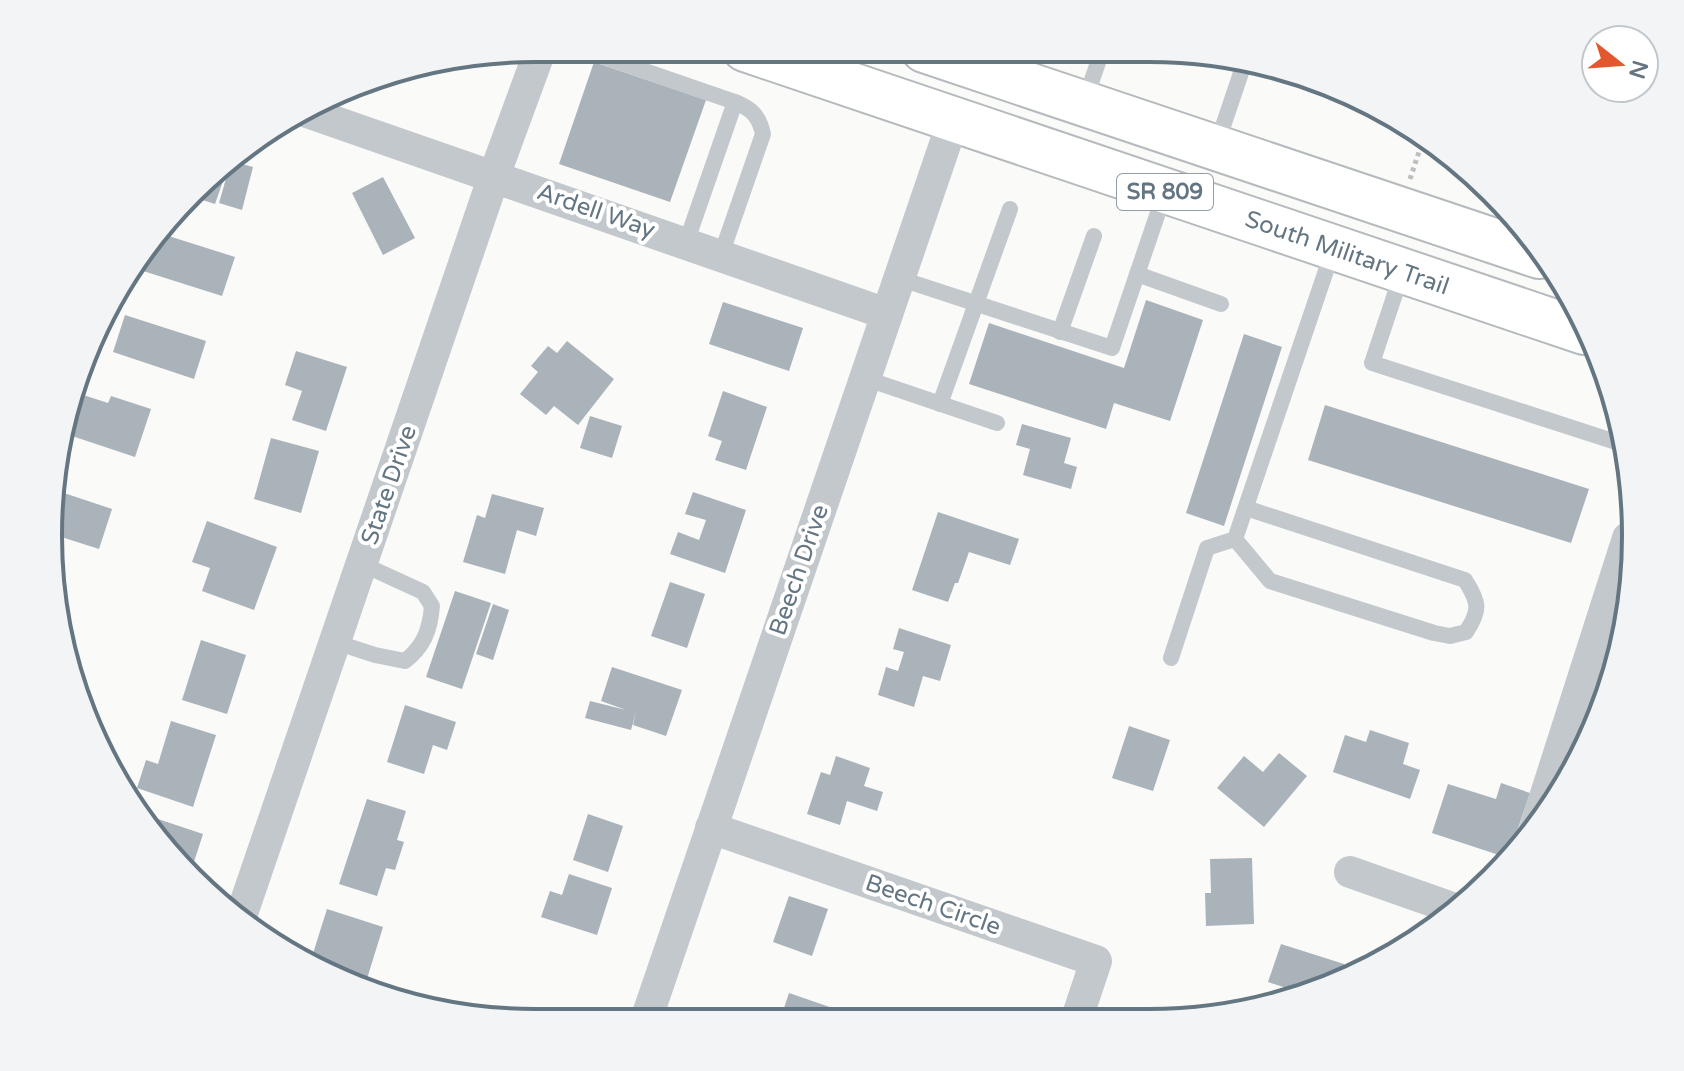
<svg xmlns="http://www.w3.org/2000/svg" width="1684" height="1071" font-family="'Varela Round',sans-serif">
<style>
.building{fill:#aab3b9}
.lines{fill:none;stroke-linecap:round;stroke-linejoin:round}
.primary-casing{stroke:#b5babe;stroke-width:48}
.path{stroke:#bbbfc2;stroke-width:5;stroke-dasharray:4 4;stroke-linecap:butt}
.lane{stroke:#c3c8cc;stroke-width:16}
.street{stroke:#c3c8cc;stroke-width:32}
.primary{stroke:#fff;stroke-width:44}
.labels{text-anchor:middle;dominant-baseline:central;stroke-width:8;stroke-linejoin:round;paint-order:stroke}
.shield{fill:#fff;stroke:#939fa8;stroke-width:2}
.shield-label{font-size:22px;font-weight:bold;fill:#657683}
.street-label{font-size:24px;fill:#657683;stroke:#fff}
.rim{fill:none;stroke:#657683;stroke-width:4}
</style>
<rect width="100%" height="100%" fill="#fafaf8"/>
<g class="building">
<path d="M594 62 706 100 670 202 559 164Z"/>
<path d="M231 161 253 167 242 210 219 203Z"/>
<path d="M229 164 215 204 193 197Z"/>
<path d="M383 177 415 238 383 255 352 193Z"/>
<path d="M156 232 235 257 222 296 140 270 151 236Z"/>
<path d="M1146 300 1203 320 1170 421 1114 403 1106 429 969 384 989 323 1124 368Z"/>
<path d="M723 302 803 328 789 371 709 344Z"/>
<path d="M125 315 206 341 194 379 113 352Z"/>
<path d="M1244 334 1282 347 1224 526 1186 513Z"/>
<path d="M567 341 614 379 578 425 554 406 546 415 520 394 538 372 531 366 548 346 557 353Z"/>
<path d="M296 351 347 367 326 431 292 420 302 391 285 385Z"/>
<path d="M71 391 108 403 111 396 151 409 135 457 63 433Z"/>
<path d="M723 391 767 407 746 470 715 460 722 441 708 436Z"/>
<path d="M1325 405 1589 489 1571 543 1308 460Z"/>
<path d="M590 416 622 426 612 458 580 448Z"/>
<path d="M1022 424 1071 438 1064 463 1077 467 1071 489 1023 475 1030 449 1016 445Z"/>
<path d="M271 438 319 451 301 513 254 499Z"/>
<path d="M52 489 112 509 99 549 52 534 49 504Z"/>
<path d="M693 492 746 510 725 573 670 554 678 532 699 540 706 520 685 514Z"/>
<path d="M492 494 544 508 536 536 517 530 505 574 463 562 477 515 485 518Z"/>
<path d="M938 512 1019 539 1010 565 969 552 958 583H955L948 602 912 590Z"/>
<path d="M207 521 277 547 254 610 202 591 210 568 192 562Z"/>
<path d="M670 582 705 594 687 648 651 636Z"/>
<path d="M455 591 491 603 462 689 426 677Z"/>
<path d="M493 604 509 610 493 660 476 654Z"/>
<path d="M899 628 951 645 940 681 923 676 914 707 878 695 886 667 898 671 904 652 893 649Z"/>
<path d="M201 640 246 655 227 714 182 700Z"/>
<path d="M612 667 682 690 666 736 633 725 636 712 631 730 585 718 590 701 626 710 601 701Z"/>
<path d="M405 705 456 722 447 750 433 745 424 774 387 762Z"/>
<path d="M171 721 216 735 193 807 137 788 146 760 158 764Z"/>
<path d="M1129 726 1170 740 1153 791 1112 778Z"/>
<path d="M1370 730 1409 743 1403 764 1420 770 1410 799 1333 772 1345 735 1366 742Z"/>
<path d="M1279 753 1307 776 1264 827 1217 788 1244 756 1263 772Z"/>
<path d="M836 756 870 768 864 786 883 792 877 811 847 801 840 825 807 814 821 772 830 775Z"/>
<path d="M1501 783 1530 793 1508 858 1432 833 1448 784 1496 799Z"/>
<path d="M367 799 406 811 397 840 404 842 395 870 386 868 377 896 339 884Z"/>
<path d="M134 811 203 834 191 871 159 837Z"/>
<path d="M588 814 623 826 608 872 573 860Z"/>
<path d="M1252 858 1254 924 1206 926 1205 893H1211L1210 859Z"/>
<path d="M569 874 612 888 597 935 541 917 550 891 562 895Z"/>
<path d="M789 896 828 909 812 956 773 942Z"/>
<path d="M327 909 383 927 366 982 310 963Z"/>
<path d="M1281 944 1344 964 1339 979 1296 991 1268 982Z"/>
<path d="M789 993 856 1016 855 1021 780 1020Z"/>
</g>
<g class="lines">
<defs>
<g id="primary">
<path d="M745 49 1584 332"/>
<path d="M924 50 1539 256"/>
</g>
</defs>
<use href="#primary" class="primary-casing"/>
<path class="path" d="M1410 179 1424 137"/>
<g class="lane">
<path d="M578 48 735 102C752 109 759 116 763 134L721 255"/>
<path d="M1084 103 1102 51"/>
<path d="M1216 147 1245 61"/>
<path d="M686 243 735 102"/>
<path d="M1402 273 1372 363 1622 444"/>
<path d="M1137 274 1221 304"/>
<path d="M898 278 1112 348 1165 192"/>
<path d="M1060 332 1094 236"/>
<path d="M864 378 997 423"/>
<path d="M940 404 1010 209"/>
<path d="M1235 539 1270 581 1434 633 1450 636 1466 632C1481 610 1479 602 1465 580L1246 508"/>
<path d="M335 642 375 655 405 661C424 646 430 630 432 606L423 592 362 564"/>
<path d="M1171 658 1207 548 1235 539 1333 250"/>
</g>
<g class="street">
<path d="M304 111 887 314"/>
<path d="M711 828 1096 961 1076 1021"/>
<path d="M1533 835 1628 538"/>
<path d="M1350 872 1458 910"/>
<path d="M239 922 494 176 541 48"/>
<path d="M646 1020 953 121"/>
</g>
<use href="#primary" class="primary"/>
</g>
<g class="labels">
<rect class="shield" x="1117" y="174" width="96" height="36" rx="6"/>
<g class="shield-label">
<text x="1165" y="192">SR 809</text>
</g>
<g class="street-label">
<text transform="translate(596 211) rotate(19)">Ardell Way</text>
<text transform="translate(1347 253) rotate(19)">South Military Trail</text>
<text transform="translate(389 485) rotate(-71)">State Drive</text>
<text transform="translate(799 570) rotate(-71)">Beech Drive</text>
<text transform="translate(933 905) rotate(19)">Beech Circle</text>
</g>
</g>
<path d="M0 0H1684V1071H0ZM535 62H1149A473 473 0 0 1 1622 535V536A473 473 0 0 1 1149 1009H535A473 473 0 0 1 62 536V535A473 473 0 0 1 535 62Z" fill="#f3f4f5" fill-rule="evenodd"/>
<path class="rim" d="M535 62H1149A473 473 0 0 1 1622 535V536A473 473 0 0 1 1149 1009H535A473 473 0 0 1 62 536V535A473 473 0 0 1 535 62Z"/>
<g transform="translate(1620 64) rotate(107)"><circle r="38" fill="#ffffff" stroke="#c1c8cd" stroke-width="2"/>
<path d="M0-6L14 30L0 20L-14 30Z" fill="#e4572e"/>
<text y="-12" font-size="22" font-weight="bold" text-anchor="middle" fill="#657683">N</text>
</g>
</svg>
